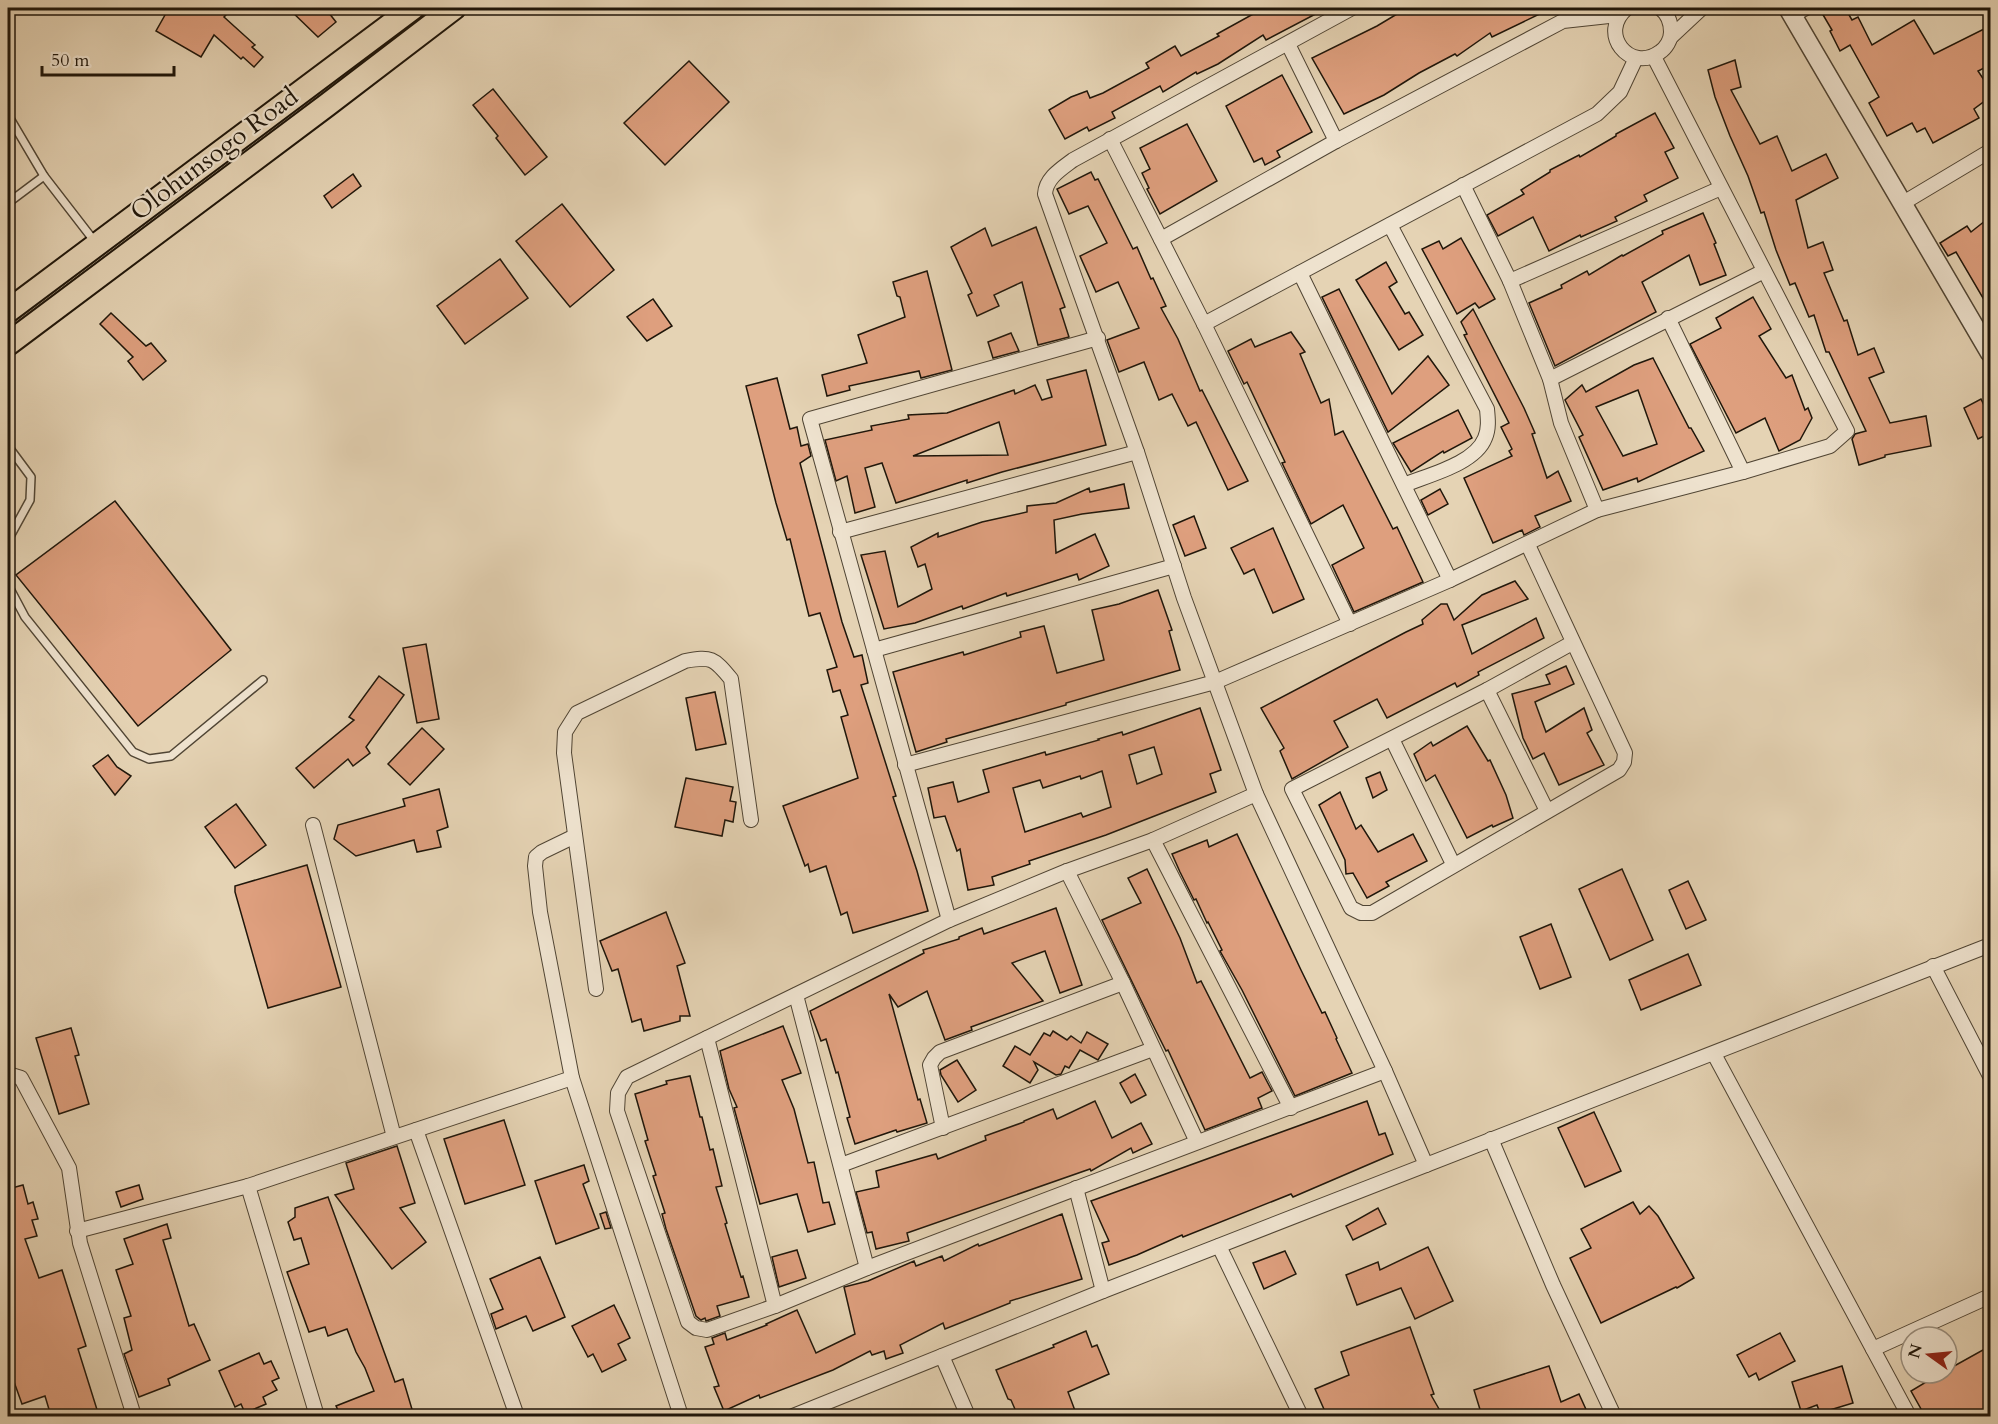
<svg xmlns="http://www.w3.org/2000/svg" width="1998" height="1424" font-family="Cardo,serif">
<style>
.building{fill:#de9f7e;stroke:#1f160a;stroke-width:1.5;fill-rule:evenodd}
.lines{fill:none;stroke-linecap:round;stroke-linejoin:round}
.service-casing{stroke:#504534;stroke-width:10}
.minor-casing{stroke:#504534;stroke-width:16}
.tertiary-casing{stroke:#504534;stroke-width:21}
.primary-casing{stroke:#1f160a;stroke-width:26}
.service{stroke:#eee2ce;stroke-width:7}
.minor{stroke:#eee2ce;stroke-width:14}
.tertiary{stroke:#eee2ce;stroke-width:18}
.primary{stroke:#e5d3b4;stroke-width:22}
.labels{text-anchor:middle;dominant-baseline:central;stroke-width:4.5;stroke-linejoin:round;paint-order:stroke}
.street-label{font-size:26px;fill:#1f160a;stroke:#eee2ce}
</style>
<rect width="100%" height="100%" fill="#e5d3b4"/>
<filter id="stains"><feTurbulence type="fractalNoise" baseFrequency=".00333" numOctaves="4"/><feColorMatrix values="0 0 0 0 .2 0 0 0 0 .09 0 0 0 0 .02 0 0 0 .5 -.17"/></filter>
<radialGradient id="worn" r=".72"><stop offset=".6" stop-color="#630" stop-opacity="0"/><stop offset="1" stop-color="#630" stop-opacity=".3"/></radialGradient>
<g class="building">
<path d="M169 8H213L226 15 224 17 255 45 252 47 263 57 254 67 243 57 241 59 214 35 201 57 156 31Z"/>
<path d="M288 8H325L336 22 318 37Z"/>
<path d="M1264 8H1327L1266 40 1263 35 1218 64 1197 74 1196 72 1163 92 1160 86 1112 112 1115 118 1089 131 1087 127 1065 139 1049 110 1071 97 1087 91 1090 98 1103 93 1149 68 1146 63 1175 46 1181 56 1219 36 1217 34Z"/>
<path d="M1407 8H1465L1468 14 1480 8H1552L1492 37 1490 33 1457 56 1455 54 1419 73 1384 95 1344 114 1312 58 1377 26Z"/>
<path d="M1819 8H1845L1852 20 1858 17 1872 45 1914 20 1934 54 1990 26V65L1978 71 1990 89V97L1974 109 1979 118 1933 143 1925 128 1917 132 1912 123 1887 136 1869 103 1879 97 1850 45 1840 51 1830 31 1832 30Z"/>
<path d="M1735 60 1741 87 1731 90 1760 144 1777 136 1792 171 1826 154 1838 178 1796 200 1808 248 1823 242 1833 270 1824 273 1844 321 1847 320 1858 355 1874 348 1884 372 1869 378 1890 423 1926 416 1931 446 1885 455V457L1859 465 1852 439 1855 434 1866 431 1829 352H1826L1814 315 1809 317 1795 283 1790 285 1776 250 1764 212 1761 213 1748 176 1730 136 1715 97 1708 70Z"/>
<path d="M689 61 729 102 665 165 624 123Z"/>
<path d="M1282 75 1312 132 1277 151 1280 157 1265 165 1262 158 1254 162 1226 106Z"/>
<path d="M493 89 547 157 525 175 496 138 498 136 473 105Z"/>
<path d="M1655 113 1674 148 1665 152 1678 178 1644 195 1647 201 1615 217 1617 221 1581 237 1580 235 1549 251 1533 217 1498 236 1487 215 1524 194 1521 190 1550 172V170L1579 155 1580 157 1616 136V134Z"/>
<path d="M1187 124 1217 181 1160 214 1147 189 1149 188 1142 173 1150 169 1140 148Z"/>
<path d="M1091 172 1095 180 1098 179 1133 249 1137 247 1151 279 1153 278 1166 306 1161 308 1178 339 1200 391 1202 390 1248 481 1228 490 1196 422 1188 426 1172 394 1159 400 1144 362 1119 372 1107 340 1139 328 1118 282 1096 292 1080 256 1107 243 1088 206 1069 214 1057 189Z"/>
<path d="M353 174 361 186 332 208 324 196Z"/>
<path d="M562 204 614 270 570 307 516 241Z"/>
<path d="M1703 213 1716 243 1714 244 1726 275 1700 285 1689 255 1642 282 1656 312 1555 366 1529 303 1562 288 1561 285 1587 271 1589 275 1622 255 1623 256 1663 234 1662 231Z"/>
<path d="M1990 217V310L1956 252 1948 256 1940 243 1967 226 1971 232Z"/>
<path d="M1036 227 1065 307 1060 309 1069 337 1038 345 1022 282 994 295 999 306 977 316 968 295 972 293 951 247 985 228 992 246Z"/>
<path d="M1461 238 1495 299 1479 308 1475 303 1457 314 1422 249 1439 241 1443 249Z"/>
<path d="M500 259 528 298 465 344 437 306Z"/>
<path d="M1386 262 1397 282 1389 287 1405 314 1409 312 1423 335 1399 350 1356 280Z"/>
<path d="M927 271 952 370 921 378 919 371 849 386 850 390 827 396 822 375 867 363 858 335 905 317 900 297 897 296 893 282Z"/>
<path d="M1339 289 1392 394 1428 356 1449 385 1388 432 1322 297Z"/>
<path d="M1753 297 1771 329 1759 336 1786 378 1792 375 1805 410 1808 408 1812 418 1800 440 1779 451 1765 418 1736 433 1690 344 1721 328 1716 318Z"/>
<path d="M653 299 672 326 647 341 627 317Z"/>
<path d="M1473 309 1524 408 1535 433 1532 434 1547 478 1558 471 1571 501 1535 516 1540 527 1524 535 1522 530 1493 543 1464 478 1512 456 1509 451 1512 449 1501 427 1509 423 1464 335 1467 334 1461 322Z"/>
<path d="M111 313 146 346 151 343 166 361 143 380 128 361 133 357 100 324Z"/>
<path d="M1291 332 1305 352 1300 354 1321 403 1329 399 1335 435 1343 431 1393 529 1397 527 1423 582 1354 612 1332 565 1364 548 1343 505 1311 524 1282 463 1285 462 1247 382 1244 384 1228 351 1251 339 1255 347Z"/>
<path d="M1011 333 1019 351 993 358 988 342Z"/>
<path d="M1653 358 1689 428H1691L1704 451 1638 482 1637 478 1603 490 1579 437 1583 435 1565 400 1582 385 1586 392 1634 365ZM1638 390 1657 444 1623 456 1596 407Z"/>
<path d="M1086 370 1106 445 1002 472 967 483V480L896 503 882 463 865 468 875 507 855 513 847 476 836 481 825 440 872 430 871 426 909 419 908 415 947 413 1014 390 1015 394 1035 385 1042 400 1052 397 1047 380ZM999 422 1008 455 913 456Z"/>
<path d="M777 378 790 429 797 427 801 446 808 444 811 456 800 463 842 622 854 657 862 655 868 683 861 685 896 796 893 797 917 871 928 911 853 933 847 912 841 915 826 866 810 872 808 864 805 866 783 806 858 778 841 717 848 715 840 690 833 692 827 670 837 667 820 613 809 616 790 539 787 540 776 503 746 386Z"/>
<path d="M1981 399 1990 418V433L1978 439 1964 408Z"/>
<path d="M1458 410 1472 438 1444 453 1443 451 1411 472 1393 443Z"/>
<path d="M1124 484 1129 508 1082 514 1054 520 1056 553 1095 534 1109 566 1079 580 1077 574 1007 596 1006 593 963 609 962 606 915 623 884 629 861 555 885 551 898 607 932 589 925 564 918 567 911 547 938 533V537L982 522 1027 512V506L1056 503 1089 488 1090 492Z"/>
<path d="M1440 489 1448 504 1428 515 1421 500Z"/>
<path d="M115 501 231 650 138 726 16 575Z"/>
<path d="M1194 516 1206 548 1185 556 1173 525Z"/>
<path d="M1273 528 1304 599 1273 613 1254 569 1244 574 1231 548Z"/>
<path d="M1515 581 1528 599 1462 625 1472 654 1536 618 1544 638 1478 672 1479 675 1457 687 1455 683 1387 718 1377 699 1334 721 1348 747 1292 779 1280 751 1284 748 1261 708 1406 632 1423 624 1422 620 1441 604H1447L1454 620 1482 595Z"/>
<path d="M1158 590 1172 630 1169 631 1180 670 1066 703V705L946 739 947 742 916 752 893 672 963 652 964 655 1021 637 1020 632 1044 626 1057 673 1104 660 1092 610 1119 604Z"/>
<path d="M426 644 439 719 417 723 403 648Z"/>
<path d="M1566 666 1574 684 1535 702 1546 732 1584 708 1592 730 1587 733 1604 765 1559 785 1544 753 1533 759 1523 738 1512 694 1550 684 1546 675Z"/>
<path d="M379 676 404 695 366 747 370 753 353 766 348 759 314 788 296 768 354 720 349 717Z"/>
<path d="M715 692 726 744 696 750 686 698Z"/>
<path d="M1200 708 1221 770 1210 774 1216 792 1106 835 1029 861 1030 864 992 877 994 885 968 890 960 849 957 851 945 816 934 818 928 788 953 782 958 802 989 792 983 770 1045 752 1046 755 1099 740 1098 739 1122 732 1123 735ZM1154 747 1162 774 1137 784 1129 755ZM1102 771 1111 807 1083 817 1081 813 1025 832 1013 788 1040 780 1043 788 1080 776 1081 779Z"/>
<path d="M1467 726 1488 761 1490 760 1506 795 1513 818 1493 827 1492 825 1467 838 1435 775 1426 781 1414 754 1431 742 1433 746Z"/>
<path d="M422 728 444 749 410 785 388 764Z"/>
<path d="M108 755 117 767 131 776 115 795 93 766Z"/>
<path d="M1380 772 1387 790 1373 798 1366 778Z"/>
<path d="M686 778 733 787 730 801 736 802 733 822 725 820 722 836 675 827Z"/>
<path d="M439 789 448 827 437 831 441 847 417 852 414 840 356 856 334 839 338 825 405 806 403 799Z"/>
<path d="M1340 792 1356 829 1361 825 1378 852 1413 834 1427 861 1386 882 1389 886 1367 898 1353 873 1346 874 1345 860 1319 805Z"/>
<path d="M236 804 266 845 235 868 205 827Z"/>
<path d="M1237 834 1301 970 1322 1013 1325 1012 1337 1038 1336 1039 1352 1073 1295 1096 1242 990 1220 951 1222 950 1208 922 1207 923 1196 899 1194 900 1180 872 1172 854 1207 840 1209 847Z"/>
<path d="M307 865 341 987 268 1008 235 892V886Z"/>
<path d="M1147 869 1180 938 1197 983 1201 981 1250 1078 1262 1072 1272 1091 1258 1098 1262 1108 1205 1130 1168 1050 1166 1051 1153 1025 1102 920 1141 903 1128 878Z"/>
<path d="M1622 869 1653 940 1610 960 1579 889Z"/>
<path d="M1688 881 1706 920 1686 929 1669 890Z"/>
<path d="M1056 908 1082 985 1060 993 1045 951 1012 963 1043 1001 971 1027 972 1030 945 1040 927 991 898 1007 889 994 918 1100 920 1099 927 1123 897 1132 896 1130 855 1144 847 1118 850 1117 838 1072 836 1073 826 1039 821 1041 810 1011 924 953 923 950 959 939V937L982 928 984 934Z"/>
<path d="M666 912 685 963 677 966 690 1016H680V1021L644 1031 641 1019 632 1022 618 969 612 971 600 941Z"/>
<path d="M1551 924 1571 977 1540 989 1520 937Z"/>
<path d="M1688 954 1701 985 1641 1010 1629 980Z"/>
<path d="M783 1026 801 1073 782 1080 794 1109 808 1163 814 1162 823 1203 829 1202 835 1224 808 1232 797 1194 760 1204 734 1108 737 1107 729 1089 720 1051Z"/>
<path d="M71 1028 79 1055 75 1056 89 1104 59 1114 36 1038Z"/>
<path d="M1053 1031 1067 1040 1071 1036 1081 1043 1087 1032 1108 1044 1098 1060 1080 1050 1069 1068 1065 1066 1061 1074 1056 1075 1034 1062 1038 1070 1030 1083 1003 1066 1015 1046 1030 1055 1044 1033 1050 1036Z"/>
<path d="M957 1060 976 1090 958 1102 941 1075 940 1070Z"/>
<path d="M1135 1074 1146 1095 1131 1103 1120 1083Z"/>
<path d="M690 1076 700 1117H702L710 1150 713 1149 722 1186 716 1187 727 1223 725 1224 741 1277 743 1276 749 1297 717 1306 720 1316 706 1321 705 1318 701 1320 696 1316 666 1229 662 1214 665 1213 653 1176 656 1175 645 1141 648 1140 635 1094 667 1084 666 1081Z"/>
<path d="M1095 1101 1112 1138 1141 1123 1152 1144 1133 1153 1131 1148 1091 1171 1090 1169 907 1233 909 1241 876 1249 872 1232 867 1233 856 1192 879 1187 876 1171 936 1154 938 1159 986 1140 985 1136 1024 1122V1121L1053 1109 1057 1119Z"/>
<path d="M1367 1101 1379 1135 1385 1133 1393 1154 1293 1197 1291 1194 1183 1237 1182 1235 1137 1255 1109 1265 1102 1243 1109 1241 1091 1201Z"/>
<path d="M1594 1112 1621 1171 1585 1187 1558 1128Z"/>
<path d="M504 1120 525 1185 465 1204 444 1139Z"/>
<path d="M397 1146 415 1203 400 1208 426 1242 392 1269 335 1195 354 1189 346 1163Z"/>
<path d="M584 1165 589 1181 583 1184 599 1228 556 1244 535 1181Z"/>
<path d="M23 1185 28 1204 33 1202 38 1219 32 1220 37 1236 25 1239 39 1278 62 1270 86 1346 78 1349 99 1416H51L45 1396 22 1404 13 1379 8 1381V1189Z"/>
<path d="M139 1185 143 1199 121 1207 116 1192Z"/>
<path d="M328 1197 395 1382 403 1379 414 1416H341L336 1406 374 1391 365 1368 356 1352 347 1329 328 1336 325 1327 309 1332 287 1272 309 1264 301 1238 294 1240 288 1222 295 1217V1208Z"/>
<path d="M1633 1202 1640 1214 1649 1206 1658 1216 1694 1278 1677 1288 1676 1287 1601 1323 1570 1258 1591 1248 1581 1229Z"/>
<path d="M1378 1208 1386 1224 1353 1240 1346 1226Z"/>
<path d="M606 1212 611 1228 605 1229 600 1214Z"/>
<path d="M1062 1214 1082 1279 1010 1301V1303L945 1329 943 1323 900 1345 903 1353 886 1359 884 1351 872 1355 870 1351 833 1370 760 1398 759 1395 724 1411 714 1387 719 1386 705 1347 714 1344 712 1338 725 1333 727 1340 767 1325 766 1324 797 1310 816 1353 855 1334 844 1287 868 1281 914 1261 916 1266 942 1256 944 1261 978 1244 979 1246Z"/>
<path d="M167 1224 171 1238 163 1240 189 1326 194 1324 210 1360 168 1379 170 1385 139 1397 124 1354 132 1350 124 1318 131 1316 116 1270 133 1264 124 1239Z"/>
<path d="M1428 1247 1453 1301 1415 1319 1401 1288 1357 1305 1346 1275 1378 1262 1380 1270Z"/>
<path d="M797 1250 806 1278 779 1287 772 1257Z"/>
<path d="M1285 1251 1296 1274 1264 1289 1253 1263Z"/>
<path d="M540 1257 565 1317 533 1331 526 1316 496 1329 491 1314 503 1309 490 1279Z"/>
<path d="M614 1305 630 1338 618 1344 626 1360 602 1372 593 1354 588 1357 572 1326Z"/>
<path d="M1410 1327 1434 1394 1431 1395 1443 1416H1327L1315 1389 1349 1375 1341 1352Z"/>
<path d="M1086 1331 1092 1347 1097 1345 1109 1374 1068 1392 1077 1416H1018L1011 1400 1008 1399 996 1370 1054 1347 1053 1345Z"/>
<path d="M1780 1333 1795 1361 1759 1380 1756 1373 1749 1377 1737 1355Z"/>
<path d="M1990 1346V1416H1925L1911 1391 1941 1373H1947V1370Z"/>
<path d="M259 1353 264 1364 271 1361 279 1378 272 1381 277 1390 263 1397 266 1404 245 1413 241 1404 235 1407 219 1371Z"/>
<path d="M1549 1366 1561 1402 1579 1394 1589 1416H1482L1474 1390Z"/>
<path d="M1842 1366 1853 1403 1820 1413 1817 1405 1801 1411 1792 1382Z"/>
</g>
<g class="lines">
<defs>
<g id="service">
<path d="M8 115 44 176 95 242"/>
<path d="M8 203 44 176"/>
<path d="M8 446 31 477 30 500 8 540"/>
<path d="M8 585 25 617 133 752 149 759 171 756 263 680"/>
</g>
<g id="minor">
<path d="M1352 8 1073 160C1061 169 1046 178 1045 194L1137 452 1184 598 1256 794 1385 1071 1426 1165"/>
<path d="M1627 8C1597 33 1630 74 1660 52 1666 48 1671 40 1671 32 1671 22 1668 14 1660 8"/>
<path d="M1792 15 1806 8"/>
<path d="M1671 37 1702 8"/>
<path d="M1288 44 1336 141"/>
<path d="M1110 139 1204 324 1350 624"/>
<path d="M1463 185 1510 281 1550 379 1561 423 1597 510"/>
<path d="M1903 203 1990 151"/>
<path d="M1390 225 1487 409C1488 419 1489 429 1485 438 1475 464 1428 475 1404 485"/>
<path d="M1161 239 1336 141 1563 21 1618 15"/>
<path d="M1300 273 1450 580"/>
<path d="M1510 281 1721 188"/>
<path d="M1668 318 1743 472"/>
<path d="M1204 324 1597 114 1620 92 1636 58"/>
<path d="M1550 379 1764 271"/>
<path d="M840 532 1137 452"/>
<path d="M1528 545 1625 753 1624 762 1619 770 1372 913H1361L1351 908 1292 789 1487 690 1572 643"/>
<path d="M874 650 1174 566"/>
<path d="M1487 690 1547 811"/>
<path d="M1392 739 1453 864"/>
<path d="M905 765 1215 682 1450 580 1597 510 1743 472 1830 446 1847 431 1654 57"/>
<path d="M1256 794 1153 840 1067 871 949 920 627 1077 618 1093 617 1111 688 1322 696 1328 707 1330 775 1306 867 1268 1385 1071"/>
<path d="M313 825 394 1137"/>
<path d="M575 836 542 852 536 857 535 866 540 912 572 1078 681 1416"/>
<path d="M1153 840 1291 1108"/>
<path d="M1067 871 1123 983 1197 1142"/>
<path d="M949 920 810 419 1098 338"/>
<path d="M1933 966 1990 1076"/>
<path d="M596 989 564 753 565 732 577 713 685 661C711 656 714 658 731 679L751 820"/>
<path d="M796 995 867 1268"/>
<path d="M707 1038 775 1306"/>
<path d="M1714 1054 1909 1416"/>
<path d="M8 1074 21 1078 69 1168 80 1243 134 1416"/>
<path d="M943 1128 930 1065 934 1058 940 1052 1123 983"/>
<path d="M416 1130 517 1416"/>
<path d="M1491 1139 1553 1285 1614 1416"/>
<path d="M841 1165 1153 1049"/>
<path d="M248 1186 572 1078"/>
<path d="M1076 1188 1103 1291"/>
<path d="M77 1231 248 1186 317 1416"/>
<path d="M1219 1246 1301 1416"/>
<path d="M1873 1349 1990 1296"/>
<path d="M942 1356 968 1416"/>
<path d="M793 1416 1103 1291 1990 945"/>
</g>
<path id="tertiary" d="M1788 8 1990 353"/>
<g id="primary">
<path d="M8 311 413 8"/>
<path d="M8 344 327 105 454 8"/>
</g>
</defs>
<use href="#service" class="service-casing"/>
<use href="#minor" class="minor-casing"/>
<use href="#tertiary" class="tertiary-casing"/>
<use href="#primary" class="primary-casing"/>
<use href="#service" class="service"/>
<use href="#minor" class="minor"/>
<use href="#tertiary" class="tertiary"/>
<use href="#primary" class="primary"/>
</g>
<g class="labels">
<g class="street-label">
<text transform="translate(214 154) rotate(-37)">Olohunsogo Road</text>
</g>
</g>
<rect width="1998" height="1424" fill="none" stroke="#e5d3b4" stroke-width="30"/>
<rect x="9" y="9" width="1980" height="1406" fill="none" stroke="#1f160a" stroke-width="3"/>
<rect x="15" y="15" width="1968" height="1394" fill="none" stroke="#1f160a" stroke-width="1.5"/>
<g transform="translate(1929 1355) rotate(285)"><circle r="28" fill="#eee2ce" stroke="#9b9080" stroke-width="1.5"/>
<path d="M0-4.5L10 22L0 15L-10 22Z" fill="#8f2418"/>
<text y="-9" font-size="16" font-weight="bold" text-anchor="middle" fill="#1f160a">N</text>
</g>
<path d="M42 66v9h132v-9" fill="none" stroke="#1f160a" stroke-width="3"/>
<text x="51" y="66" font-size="18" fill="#1f160a" stroke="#eee2ce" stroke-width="4.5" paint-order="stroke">50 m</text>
<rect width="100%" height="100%" filter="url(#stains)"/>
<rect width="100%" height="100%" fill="url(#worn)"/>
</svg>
